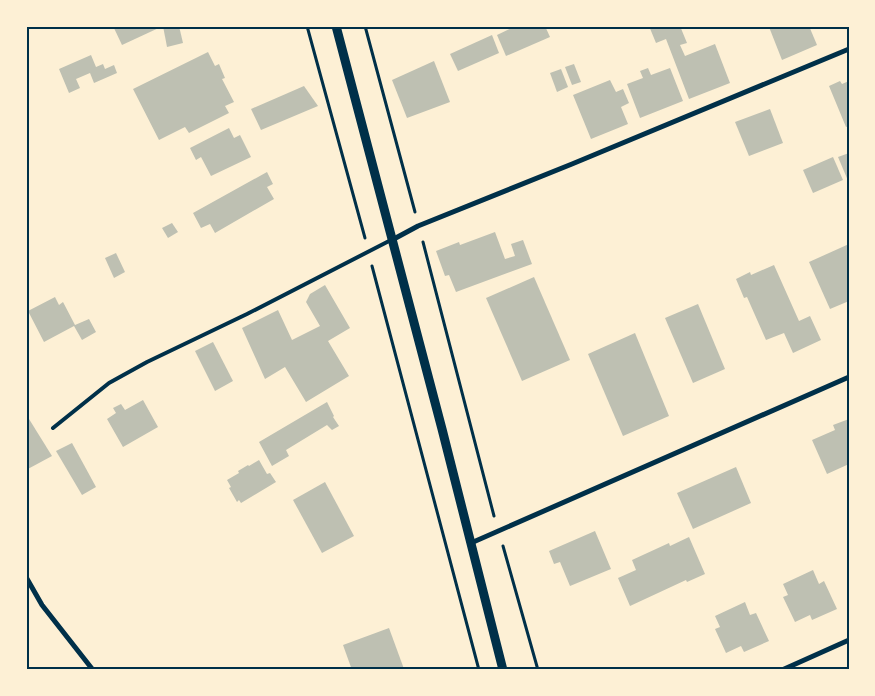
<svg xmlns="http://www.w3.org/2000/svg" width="875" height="696" font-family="'Noto Sans',sans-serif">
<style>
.building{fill:#bec0b2}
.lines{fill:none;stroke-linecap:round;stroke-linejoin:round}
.path{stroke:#003049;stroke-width:3}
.service{stroke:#003049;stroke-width:4}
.minor{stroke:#003049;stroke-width:5}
.tertiary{stroke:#003049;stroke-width:9}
.neatline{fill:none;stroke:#003049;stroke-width:2}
</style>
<rect width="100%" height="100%" fill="#fdf0d5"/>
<g class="building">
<path d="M113 26H163L122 45Z"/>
<path d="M163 26H179L183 43 167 47Z"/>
<path d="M516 26H545L550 37 506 56 497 35Z"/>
<path d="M649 26H661L662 28 666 26H680L687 43 680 45 685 56 715 44 730 83 689 99 666 39 656 43Z"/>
<path d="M771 26H809L817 45 782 60 769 27Z"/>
<path d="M492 35 499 53 458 71 450 54Z"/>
<path d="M208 52 215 66 219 64 225 78 222 79 234 102 225 106 229 113 189 133 185 127 159 140 133 89Z"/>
<path d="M91 55 96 67 103 64 105 69 114 65 117 73 94 83 90 73 76 79 80 88 69 93 59 69Z"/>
<path d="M434 61 450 102 407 118 392 80Z"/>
<path d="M574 64 581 82 572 85 565 67Z"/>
<path d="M648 68 651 75 670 68 683 101 640 118 627 84 643 78 640 71Z"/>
<path d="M561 69 568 87 557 92 550 73Z"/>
<path d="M610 80 616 92 623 89 629 103 621 107 628 124 591 139 573 95Z"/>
<path d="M840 81 842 84 849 81V126L846 127 829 86Z"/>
<path d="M304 86 318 106 261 130 251 109Z"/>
<path d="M770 109 783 143 749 156 735 122Z"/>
<path d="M229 128 234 138 240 135 251 157 211 176 201 157 196 160 190 148Z"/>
<path d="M849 153V183L838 157Z"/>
<path d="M833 157 843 180 813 193 803 170Z"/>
<path d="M267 172 273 184 267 187 274 199 215 233 210 224 201 228 193 213Z"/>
<path d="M172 223 178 232 168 238 162 228Z"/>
<path d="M495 232 505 259 515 256 511 244 523 240 532 264 456 292 449 275 445 276 436 251 459 242 460 245Z"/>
<path d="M849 244V301L830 309 809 262Z"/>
<path d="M116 253 125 272 114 278 105 258Z"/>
<path d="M774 265 799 321 810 316 821 340 793 353 784 333 766 340 747 297 744 298 736 279 750 272 751 275Z"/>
<path d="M534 277 570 360 522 381 486 298Z"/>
<path d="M325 285 350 328 328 341 349 376 306 402 285 367 265 379 242 328 278 310 292 340 320 326 306 302 310 294Z"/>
<path d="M55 297 59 305 63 302 75 325 89 319 96 332 82 340 74 326 44 342 28 311Z"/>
<path d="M698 304 725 369 693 383 665 318Z"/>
<path d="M635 333 669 416 623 436 588 354Z"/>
<path d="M213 342 233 381 215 391 195 351Z"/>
<path d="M143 400 158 427 123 447 107 419 116 413 113 408 121 404 125 410Z"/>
<path d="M327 402 334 416 333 417 339 426 332 430 327 425 286 450 289 456 272 466 259 442Z"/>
<path d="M29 419 52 456 26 470V420Z"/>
<path d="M849 419V464L827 474 812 440 835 430 833 425Z"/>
<path d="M72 443 96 487 82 495 56 451Z"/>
<path d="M259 460 267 474 270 473 276 482 241 503 239 500 237 502 229 488 231 487 227 480 239 473 238 471 248 465 249 466Z"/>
<path d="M736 467 751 503 693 529 677 493Z"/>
<path d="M325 482 354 536 322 553 293 500Z"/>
<path d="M595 531 611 569 570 586 560 562 554 564 549 551Z"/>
<path d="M689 537 705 574 687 582 686 580 630 606 618 578 636 570 632 560 669 543 670 546Z"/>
<path d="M813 570 819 584 824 581 837 609 812 620 810 615 795 622 783 597 788 595 783 584Z"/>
<path d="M745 602 750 615 756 613 769 641 744 652 741 646 726 653 715 629 720 627 715 616Z"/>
<path d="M389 628 404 669 401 670H352L343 645Z"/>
</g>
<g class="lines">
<g class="path">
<path d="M307 26 365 238"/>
<path d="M365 26 415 212"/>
<path d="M423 242 494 516"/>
<path d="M372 266 479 670"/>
<path d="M503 546 538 670"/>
</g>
<path class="service" d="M53 428 109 383 147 362 247 314 391 240"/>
<g class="minor">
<path d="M392 240 418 226 572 164 849 49"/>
<path d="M471 543 849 377"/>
<path d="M26 577 42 605 93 670"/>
<path d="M782 670 849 640"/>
</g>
<path class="tertiary" d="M336 26 442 429 503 670"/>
</g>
<rect width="875" height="696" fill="none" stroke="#fdf0d5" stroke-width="55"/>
<rect x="28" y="28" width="820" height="640" class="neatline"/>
</svg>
